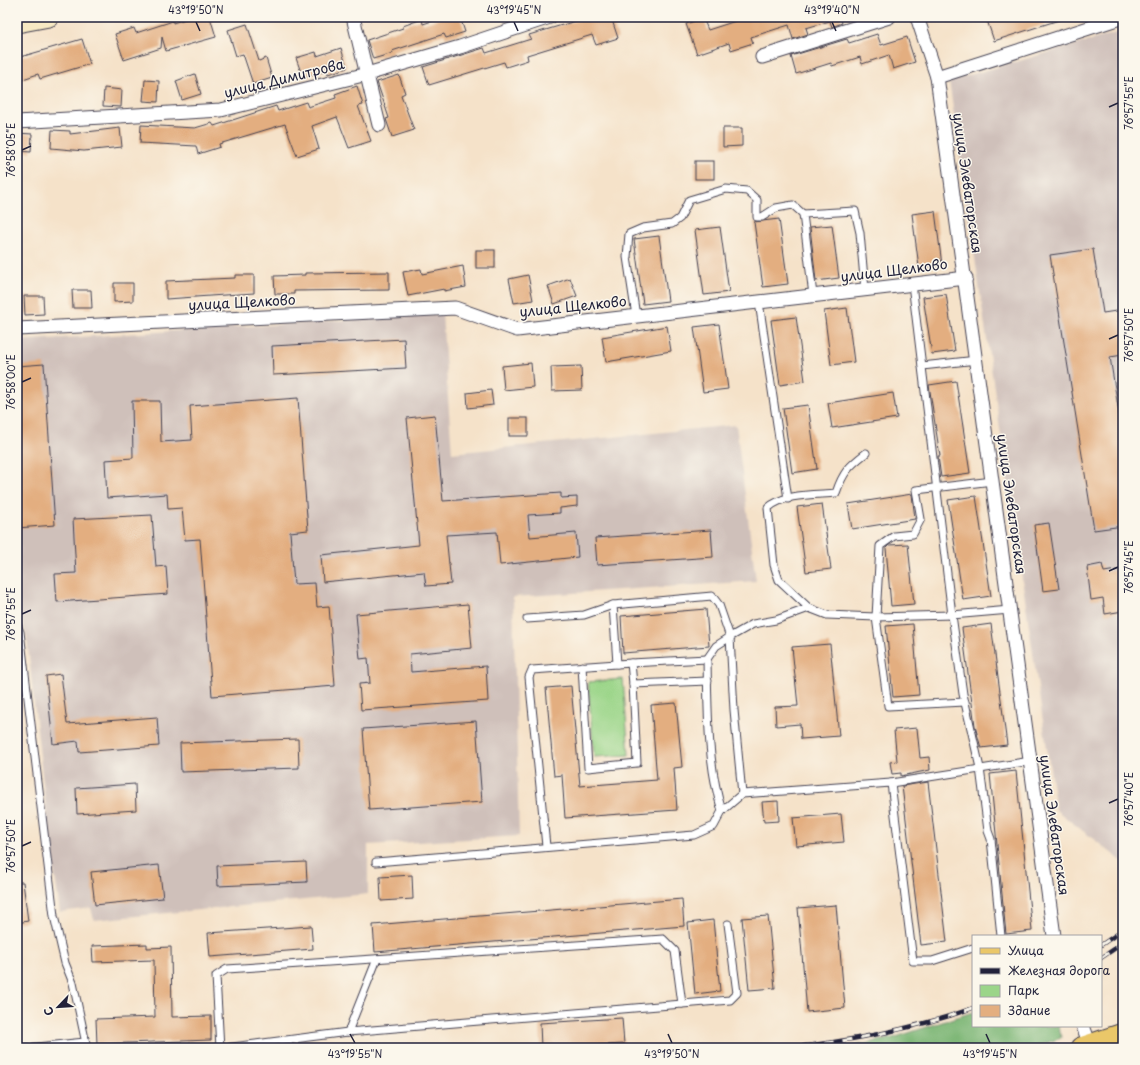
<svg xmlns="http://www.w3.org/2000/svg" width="1140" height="1065" font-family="'Playpen Sans',sans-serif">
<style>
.industrial{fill:#cfc0ba}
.green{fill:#9bd589;stroke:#5e7c62}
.forest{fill:#7cb675;stroke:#4f6c58}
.building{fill:#e3ae80}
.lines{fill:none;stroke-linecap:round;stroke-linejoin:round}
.lane-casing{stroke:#423f50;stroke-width:9}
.street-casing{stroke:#423f50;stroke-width:15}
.secondary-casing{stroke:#423f50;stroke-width:21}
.primary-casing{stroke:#423f50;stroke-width:23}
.lane{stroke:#fff;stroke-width:7}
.street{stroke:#fff;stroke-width:13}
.secondary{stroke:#f7e9c3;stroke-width:19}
.primary{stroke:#eac769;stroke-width:21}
.rail-casing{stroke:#22223b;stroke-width:4.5}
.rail{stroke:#fbf7ec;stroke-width:3;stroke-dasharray:9;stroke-linecap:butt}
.ticks{fill:none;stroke:#22223b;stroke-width:1.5}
.labels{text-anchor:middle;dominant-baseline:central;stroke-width:3;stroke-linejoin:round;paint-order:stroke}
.street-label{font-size:14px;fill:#22223b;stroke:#fbf7ec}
.neatline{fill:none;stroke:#22223b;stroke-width:1.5}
.ticks-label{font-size:10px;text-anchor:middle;fill:#22223b}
</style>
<rect width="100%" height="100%" fill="#fbf7ec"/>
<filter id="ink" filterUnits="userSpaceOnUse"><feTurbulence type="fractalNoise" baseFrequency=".025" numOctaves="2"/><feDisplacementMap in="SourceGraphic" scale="8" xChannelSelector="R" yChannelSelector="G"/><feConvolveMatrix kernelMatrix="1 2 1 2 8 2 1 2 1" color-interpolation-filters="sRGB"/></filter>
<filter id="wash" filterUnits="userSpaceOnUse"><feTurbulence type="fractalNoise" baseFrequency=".012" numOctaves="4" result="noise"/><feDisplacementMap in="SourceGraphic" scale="16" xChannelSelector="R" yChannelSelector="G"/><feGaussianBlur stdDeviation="0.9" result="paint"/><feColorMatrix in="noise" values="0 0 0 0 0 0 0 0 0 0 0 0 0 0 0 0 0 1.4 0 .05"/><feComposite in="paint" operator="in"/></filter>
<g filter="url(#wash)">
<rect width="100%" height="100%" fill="#f5e2c9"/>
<g class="industrial">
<path d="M1123 31V862L1056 810 949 81Z"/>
<path d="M442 314 452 453 736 425 756 581 513 597 519 836 368 845V894L94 920 91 908 60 912 47 819 27 638 17 605V341Z"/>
</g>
<path class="green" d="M623 679 629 755 594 757 588 682Z"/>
<path class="forest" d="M973 1012V1026H1059L1061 1038 1032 1048H844L893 1038Z"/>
<g id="blocks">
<g class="building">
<path d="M192 17H210L216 37 166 51 162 37 161 48 124 60 115 34 134 28 136 33 173 21V23Z"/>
<path d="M444 17H460L465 32 446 38 444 34 392 51 393 53 373 59 367 40 403 28V26L422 19 423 24Z"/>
<path d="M589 17H611L618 38 596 45 592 35 527 55 528 60 506 67 504 62 429 85 423 67 484 48 486 53 531 39 529 35Z"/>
<path d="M748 17H840L842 23 832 27 830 21 806 28 808 34 793 39 789 25 751 37 753 43 731 50 729 43 697 54 686 24 703 18 708 30Z"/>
<path d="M986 17H1062V19L994 41Z"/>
<path d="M247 24 259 61 266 58 272 78 253 84 243 54 236 56 228 30Z"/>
<path d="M877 34 881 45 907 37 915 62 893 69 889 55 862 64 860 57 832 66 831 63 796 74 791 56 847 39 849 43Z"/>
<path d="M82 39 90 64 40 79 38 74 17 81V58Z"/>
<path d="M341 48 347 68 328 74 327 70 303 78 296 58 316 52 317 56Z"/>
<path d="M195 74 201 94 182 100 176 81Z"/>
<path d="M399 75 405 93 401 95 414 130 392 137 386 119 389 118 377 82Z"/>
<path d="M145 80 159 81 158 102 143 101Z"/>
<path d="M357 86 363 105 358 106 371 141 349 148 337 117 312 126 319 149 297 156 285 124 219 144 220 147 198 154 196 146 140 143 141 125 195 128 212 123 214 126 276 106 278 111 306 102 308 107 336 98 335 94Z"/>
<path d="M104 88 122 90 121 107 103 106Z"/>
<path d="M120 128 122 147 84 151 51 148 52 130 70 131V134Z"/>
<path d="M723 128H742V146L723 147Z"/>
<path d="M17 133 32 134 31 152 17 151Z"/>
<rect x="695" y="161" width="19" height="18"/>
<path d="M935 211 942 265 919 267 912 214Z"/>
<path d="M779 219 788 284 763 287 754 222Z"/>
<path d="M832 225 839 278 816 281 810 227Z"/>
<path d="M720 227 729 292 704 295 695 230Z"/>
<path d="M659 236 668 301 643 304 634 239Z"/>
<path d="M1093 249 1103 313 1123 310V355L1110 357 1123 439V526L1094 530 1050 255Z"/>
<rect x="476" y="250" width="19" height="18"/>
<path d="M463 266 466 287 444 291V289L408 296 403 272 421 269 422 274Z"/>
<path d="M389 272V290L294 291V294H275L274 276 305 275V273Z"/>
<path d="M235 275H254V293L166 299V281L235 278Z"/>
<path d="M528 275 533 300 514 303 509 279Z"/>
<path d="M570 278 577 296 554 304 548 286Z"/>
<path d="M114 283H133V301L114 302Z"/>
<path d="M72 290H91L92 308H73Z"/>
<path d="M946 294 955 351 932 354 923 297Z"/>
<path d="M24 296H43L44 314 25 315Z"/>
<path d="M847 308 854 362 831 365 824 311Z"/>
<path d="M796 317 805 381 780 385 771 320Z"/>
<path d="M719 324 728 389 703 392 694 327Z"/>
<path d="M667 326 671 351 606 362 602 337Z"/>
<path d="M404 339 406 368 273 375 272 346Z"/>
<path d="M531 363 533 387 504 390 502 366Z"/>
<path d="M44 364 55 525 17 528V366Z"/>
<path d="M581 366 582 390 552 391 551 367Z"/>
<path d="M956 381 970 473 941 477 938 456H940L929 385Z"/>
<path d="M491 390 493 405 468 408 467 393Z"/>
<path d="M893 393 897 418 832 428 828 403Z"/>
<path d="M298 398 308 530 290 532 294 584 315 583 317 607 329 606 335 686 212 696 200 539 185 540 182 508 168 509 167 494 107 498 105 460 133 458 132 401H160L161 442 192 440 190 406Z"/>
<path d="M808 405 817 469 792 473 783 408Z"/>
<path d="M435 415 443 501 561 493V498L577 497V506L560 508V513L528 515 530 537 576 533 578 557 500 565 497 532 446 535 451 584 426 586 424 572 323 582 321 555 419 545 407 418Z"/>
<rect x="509" y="418" width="19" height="18"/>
<path d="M912 494 915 519 852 529 848 504Z"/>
<path d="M976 496 991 596 963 600 948 500Z"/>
<path d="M822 504 831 569 806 572 797 507Z"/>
<path d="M152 515 156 567 166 566 168 594 57 602 55 574 76 573 73 519Z"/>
<path d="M1049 523 1059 589 1043 591 1034 525Z"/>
<path d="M711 530 713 557 597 565 595 538Z"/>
<path d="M908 544 914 604 891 606 886 548 889 545Z"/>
<path d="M1102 564 1104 572 1123 569V611L1105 614 1103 598 1091 600 1087 567Z"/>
<path d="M468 604 472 648 410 654 411 672 486 666 488 701 361 710 359 684 370 683 368 658 360 659 356 614Z"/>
<path d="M706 609 709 646 623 653 621 616Z"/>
<path d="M913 624 919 695 893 697 886 626Z"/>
<path d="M991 624 1007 745 981 748 975 726 962 628Z"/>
<path d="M830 644 839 736 801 739 800 724 776 726 775 707 798 706 792 647Z"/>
<path d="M61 674 67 724 157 717 159 746 79 752 78 741 53 744 46 676Z"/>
<path d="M571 686 580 786 657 780 651 705 676 703 682 767 674 768 677 810 565 818 562 775 554 776 546 688Z"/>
<path d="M476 721 482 802 369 810 363 729Z"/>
<path d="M917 728 920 758 929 757 930 770 901 776V773L892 774 890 762 897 761 894 730Z"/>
<path d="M298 739 299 768 181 772 180 743Z"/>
<path d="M1016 771 1032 931 1006 934 990 774Z"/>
<path d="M928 782 947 942 921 945 902 786Z"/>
<path d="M135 784 136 810 77 814 76 788Z"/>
<path d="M778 801 779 821 764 822 762 802Z"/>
<path d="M841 814 844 842 796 846 793 818Z"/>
<path d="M306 862 307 882 218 886 217 866Z"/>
<path d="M159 865 163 898 95 905 91 872Z"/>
<path d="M412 875 413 899 381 901 380 877Z"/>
<path d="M17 882H23L28 921 17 923Z"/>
<path d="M682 899 684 926 375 952 373 925Z"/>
<path d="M836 905 845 1008 807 1012 798 908Z"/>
<path d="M768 916 775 988 749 990 742 918Z"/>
<path d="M713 920 720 991 695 994 688 923Z"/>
<path d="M311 926 313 949 210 957 208 933Z"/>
<path d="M147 944V948L171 947 172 1017 211 1016V1040L97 1044 96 1019 155 1017 154 960 93 962 92 946Z"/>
<path d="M622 1018 624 1044 541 1048 540 1023Z"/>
</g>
</g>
</g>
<g filter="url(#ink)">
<use href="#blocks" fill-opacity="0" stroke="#423f50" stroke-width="1"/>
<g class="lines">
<defs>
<g id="lane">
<path d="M912 284 952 615 963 694 980 768 988 831 991 839 1001 936"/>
<path d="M813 295 803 214 855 211 860 233 865 290"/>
<path d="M759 302 788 499"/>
<path d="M636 316 627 257 629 234 643 228 672 224 680 218 689 200 726 189 747 191 757 200V217H762L776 208 793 205 803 214"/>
<path d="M922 366 977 360"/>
<path d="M866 453C849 466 843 472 836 493 815 495 784 493 768 508L774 565 779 580 809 608 827 615 876 617 952 615 1010 610"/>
<path d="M613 605 617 664 631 663 633 684"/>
<path d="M527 619 584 615 613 605 712 596 719 605 730 637 753 624 776 620 809 608"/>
<path d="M17 624 20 632 54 916 65 963 73 983 87 1048"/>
<path d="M730 637 734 710 742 794 891 783"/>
<path d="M707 659 716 646 730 637"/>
<path d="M582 666 588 768 637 763 633 684 708 681"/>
<path d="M965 702 888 706 876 617 880 546 894 536 913 534 921 519 916 490 993 481"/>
<path d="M722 811 742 794"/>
<path d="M546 846 529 677 532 670 617 664"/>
<path d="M376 862 694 835 714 826 722 811C707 762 708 710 707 659L631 663"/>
<path d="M973 948 932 961H913L891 783 1031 761"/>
<path d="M348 1032 377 959"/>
<path d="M26 1048 85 1042"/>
<path d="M220 1048 216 976 227 969 663 939 675 951 682 1004"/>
<path d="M224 1048 348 1032 730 1000 737 993 728 924"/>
</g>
<g id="street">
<path d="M353 17 379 125"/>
<path d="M917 17 937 77 1054 936"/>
<path d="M762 57 889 17"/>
<path d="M937 77 1123 17"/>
<path d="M17 122 221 110 367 74 460 47 550 17"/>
<path d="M17 329 455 308 517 330 966 278"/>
<path d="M1083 1026 1090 1045"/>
</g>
<path id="secondary" d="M17 23 49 17"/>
<path id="primary" d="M1081 1048 1123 1034"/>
</defs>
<use href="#lane" class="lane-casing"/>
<use href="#street" class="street-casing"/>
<use href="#secondary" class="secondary-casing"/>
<use href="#primary" class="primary-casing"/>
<use href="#lane" class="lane"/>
<use href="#street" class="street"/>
<use href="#secondary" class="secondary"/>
<use href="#primary" class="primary"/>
<defs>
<g id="rail">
<path d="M1101 945 1123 930"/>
<path d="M1101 958 1123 943"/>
<path d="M789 1048C851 1041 914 1029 973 1008"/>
</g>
</defs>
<use href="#rail" class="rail-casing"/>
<use href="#rail" class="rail"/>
</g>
</g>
<path class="ticks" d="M196 22 200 31M514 22 518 31M832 22 836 31M1109 107 1118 103M22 150 31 146M1109 339 1118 335M22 382 31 378M1109 571 1118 567M22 614 31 610M1109 803 1118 799M22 846 31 842M350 1034 355 1043M668 1034 672 1043M986 1034 990 1043"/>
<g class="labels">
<g class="street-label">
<text transform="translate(284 78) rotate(-14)">улица Димитрова</text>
<text transform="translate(968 183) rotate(82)">улица Элеваторская</text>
<text transform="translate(894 270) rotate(-7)">улица Щелково</text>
<text transform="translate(242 302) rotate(-3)">улица Щелково</text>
<text transform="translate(573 306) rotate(-6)">улица Щелково</text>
<text transform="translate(1012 504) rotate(82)">улица Элеваторская</text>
<text transform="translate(1055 825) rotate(82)">улица Элеваторская</text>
</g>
</g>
<rect width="1140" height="1065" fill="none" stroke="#fbf7ec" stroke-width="44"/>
<rect x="972" y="935" width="130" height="92" fill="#fbf7ec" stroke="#a4a2a5"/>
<rect x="980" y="948" width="20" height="6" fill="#eac769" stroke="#a4a2a5"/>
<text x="1008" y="955" font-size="12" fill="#22223b">Улица</text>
<rect x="980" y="968" width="20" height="6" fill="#22223b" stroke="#a4a2a5"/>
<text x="1008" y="975" font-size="12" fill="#22223b">Железная дорога</text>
<rect x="980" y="985" width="20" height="12" fill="#9bd589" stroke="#a4a2a5"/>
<text x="1008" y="995" font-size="12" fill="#22223b">Парк</text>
<rect x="980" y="1005" width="20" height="12" fill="#e3ae80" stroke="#a4a2a5"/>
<text x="1008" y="1015" font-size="12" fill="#22223b">Здание</text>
<g transform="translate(58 1007) rotate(245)" stroke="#fbf7ec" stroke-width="3" paint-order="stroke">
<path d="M0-3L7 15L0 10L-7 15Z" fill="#22223b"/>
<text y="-6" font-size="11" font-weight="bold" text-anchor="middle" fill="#22223b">С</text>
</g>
<rect x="22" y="22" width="1096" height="1021" class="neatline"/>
<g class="ticks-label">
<text x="196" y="14">43°19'50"N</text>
<text x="514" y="14">43°19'45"N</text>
<text x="832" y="14">43°19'40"N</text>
<text transform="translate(1129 103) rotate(-90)" y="4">76°57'55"E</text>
<text transform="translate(11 150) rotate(-90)" y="4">76°58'05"E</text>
<text transform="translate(1129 335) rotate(-90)" y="4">76°57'50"E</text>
<text transform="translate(11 382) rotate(-90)" y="4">76°58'00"E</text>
<text transform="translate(1129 567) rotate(-90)" y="4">76°57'45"E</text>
<text transform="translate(11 614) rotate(-90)" y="4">76°57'55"E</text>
<text transform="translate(1129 799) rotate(-90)" y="4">76°57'40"E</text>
<text transform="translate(11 846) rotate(-90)" y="4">76°57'50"E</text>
<text x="355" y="1058">43°19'55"N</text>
<text x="672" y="1058">43°19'50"N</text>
<text x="990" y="1058">43°19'45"N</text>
</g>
</svg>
